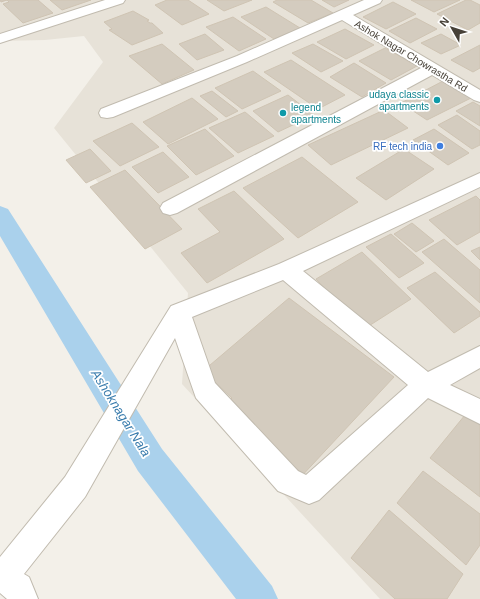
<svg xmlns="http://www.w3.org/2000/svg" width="480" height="599" font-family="Arial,sans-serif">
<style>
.residential{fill:#e7e2d8}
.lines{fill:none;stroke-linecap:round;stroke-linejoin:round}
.canal{fill:#aad1ec;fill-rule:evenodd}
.building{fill:#d4ccbf;stroke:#cfc4b3}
.minor-casing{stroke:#c1bbaf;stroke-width:2}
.minor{fill:#fff;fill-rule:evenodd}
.culture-dot{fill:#0f9aa8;stroke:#fff;stroke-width:1.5}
.shop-dot{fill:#3f7fe0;stroke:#fff;stroke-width:1.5}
.labels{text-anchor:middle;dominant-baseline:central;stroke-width:3.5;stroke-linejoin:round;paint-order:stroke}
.far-street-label{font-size:10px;fill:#474138;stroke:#fff}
.far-culture-label{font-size:10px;fill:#0d838f;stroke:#fff;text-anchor:end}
.far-shop-label{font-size:10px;fill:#366cbe;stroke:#fff;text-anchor:end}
.water-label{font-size:13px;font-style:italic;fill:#387bac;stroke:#fff}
</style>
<rect width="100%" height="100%" fill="#f3f0e9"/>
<path class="residential" d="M0 0H480V599H380L182 384 188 293 54 128 103 62 84 36 45 40 0 41Z"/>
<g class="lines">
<path class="canal" d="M0 206 8 209 162 449 272 586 278 599H236L138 471 0 236Z"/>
</g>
<g class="building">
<path d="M0 0H38L53 13 23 23 3 4 9 2 7 0 1 2Z"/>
<path d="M50 0H91L62 10Z"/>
<path d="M167 0H188L209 14 182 25 155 5Z"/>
<path d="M207 0H252L224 11Z"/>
<path d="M277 0H311L333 13 308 23 273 2Z"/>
<path d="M322 0H349L334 7Z"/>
<path d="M411 0H460L434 12Z"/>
<path d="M466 0H470L480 5V23L468 30 437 14Z"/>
<path d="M393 2 416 14 386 29 363 17Z"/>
<path d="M266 7 300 28 274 39 241 17Z"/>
<path d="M133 11 149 20 147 21 150 23H152L163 33 132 45 109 30 112 29 104 22Z"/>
<path d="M233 17 266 39 239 51 206 27Z"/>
<path d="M416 18 437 29 410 43 389 31Z"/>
<path d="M345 29 374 45 346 59 317 42Z"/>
<path d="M205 34 224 50 197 60 179 44Z"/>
<path d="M441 34 461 45 441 54 421 43Z"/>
<path d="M162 44 194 70 162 84 129 56Z"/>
<path d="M313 44 343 61 321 72 292 53Z"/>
<path d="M480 45V68L473 72 451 60Z"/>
<path d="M385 48 417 66 391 80 359 61Z"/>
<path d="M291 60 345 95 318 109 264 72Z"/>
<path d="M354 63 386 83 362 97 330 77Z"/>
<path d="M253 71 281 91 242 109 215 88Z"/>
<path d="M445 80 473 97 427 120 401 103Z"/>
<path d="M212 91 238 111 226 117 200 96Z"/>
<path d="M288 95 314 115 278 132 253 111Z"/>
<path d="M192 98 218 119 168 144 143 122Z"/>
<path d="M473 102 480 106V126L456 111Z"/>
<path d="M384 110 408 128 331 165 308 145Z"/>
<path d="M245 112 274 136 238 153 209 128Z"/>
<path d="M457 115 480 131V145L472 149 438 125Z"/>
<path d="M132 123 159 147 120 166 93 141Z"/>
<path d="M205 129 234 156 196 175 167 146Z"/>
<path d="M434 129 469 153 448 165 413 140Z"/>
<path d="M90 149 111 171 86 183 66 160Z"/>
<path d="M404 149 434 169 386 200 356 178Z"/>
<path d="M163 152 189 177 158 193 132 167Z"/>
<path d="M302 157 358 202 298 238 243 188Z"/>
<path d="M125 170 182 229 145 249 90 187Z"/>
<path d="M234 191 284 239 207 283 181 253 220 232 198 209Z"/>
<path d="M476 196 480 200V232L457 245 429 220Z"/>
<path d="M412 223 434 241 416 252 394 234Z"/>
<path d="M391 234 424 263 399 278 366 247Z"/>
<path d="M444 239 480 270V303L422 252Z"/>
<path d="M480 247V260L471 251Z"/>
<path d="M362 252 411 299 364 329 316 279Z"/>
<path d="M435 272 480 312V316L454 333 407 288Z"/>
<path d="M289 298 394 377 298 480 227 403 232 398 203 371Z"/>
<path d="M465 415 480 425V497L430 458Z"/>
<path d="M423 471 480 514V545L466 565 397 503Z"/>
<path d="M389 510 463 574 447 599H395L351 558Z"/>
</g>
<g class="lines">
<defs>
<g id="minor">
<path d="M105 0H125L123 3 0 43V34Z"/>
<path d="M364 0H382L380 3 353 15 480 90V102L474 100 432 75 177 213 170 215 163 213 160 208 163 203 421 68 342 20 247 62 113 117 107 118 101 117 99 113 101 109 237 56Z"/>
<path d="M480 173V187L303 271 428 372 480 346V368L450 385 480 399V424L428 398 319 500 309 504 278 491 196 398 175 338 85 497 24 574 29 577 38 599H7L0 593V557L65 477 171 306 279 264ZM283 280 408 385 306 475 298 471 215 383 192 317Z"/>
</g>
</defs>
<use href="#minor" class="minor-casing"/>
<use href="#minor" class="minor"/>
</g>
<g class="culture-dot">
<circle cx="437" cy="100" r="4"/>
<circle cx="283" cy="113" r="4"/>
</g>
<circle class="shop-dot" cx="440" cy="146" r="4"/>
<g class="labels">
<g class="far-street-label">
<text transform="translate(411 56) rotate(31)">Ashok Nagar Chowrastha Rd</text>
</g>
<g class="far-culture-label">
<text x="429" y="94">udaya classic<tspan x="429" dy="12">apartments</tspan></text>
<text x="291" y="107" text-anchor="start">legend<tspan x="291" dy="12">apartments</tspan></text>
</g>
<g class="far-shop-label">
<text x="432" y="146">RF tech india</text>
</g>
<g class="water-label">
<text transform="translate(121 413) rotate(58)">Ashoknagar Nala</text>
</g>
</g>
<g transform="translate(452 28) rotate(309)" stroke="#ffffff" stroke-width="3" paint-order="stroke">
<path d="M0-3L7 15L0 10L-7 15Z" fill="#474138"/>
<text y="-6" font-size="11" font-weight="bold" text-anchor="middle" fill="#474138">N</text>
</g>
</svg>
